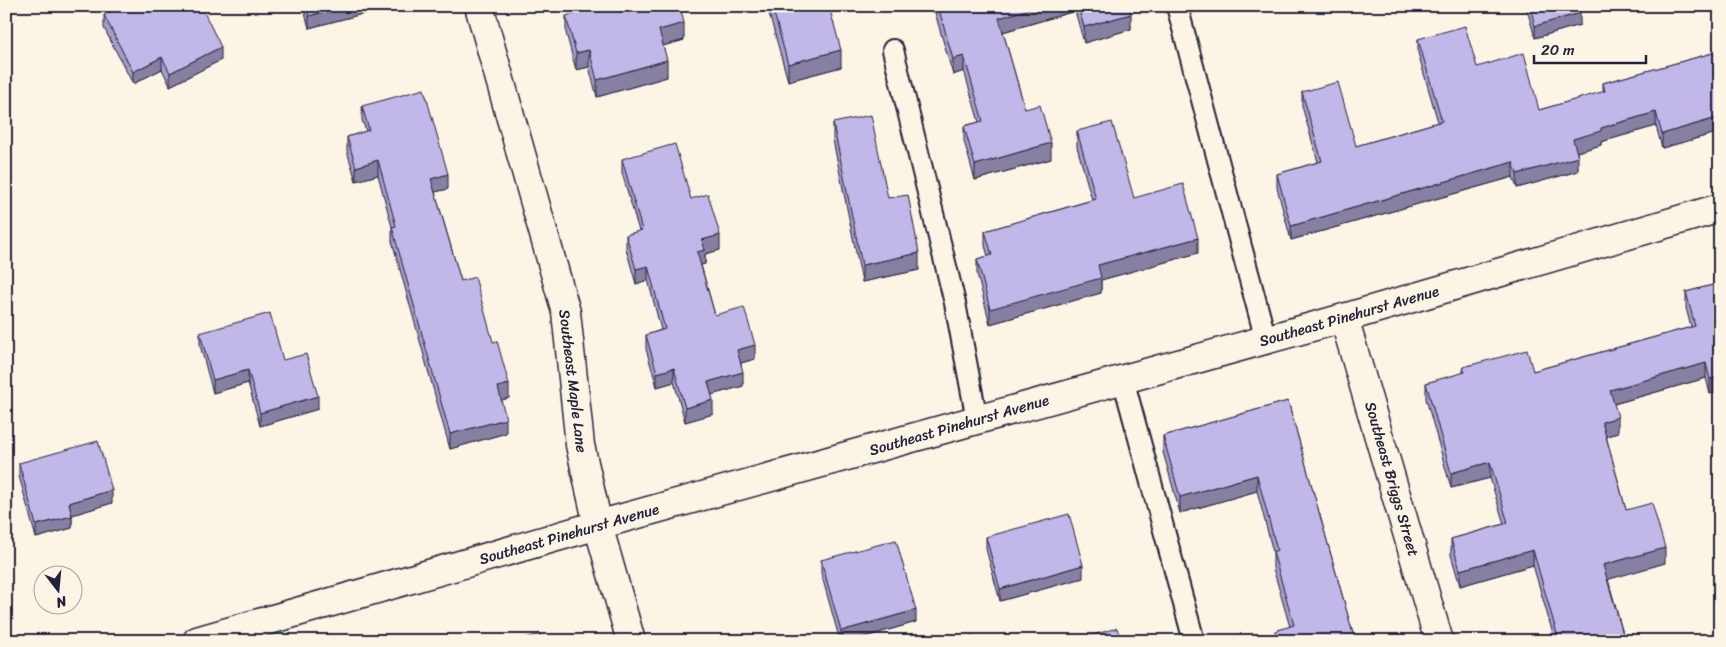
<svg xmlns="http://www.w3.org/2000/svg" width="1726" height="647" font-family="Sriracha,sans-serif">
<style>
.lines{fill:none;stroke-linecap:round;stroke-linejoin:round}
.lane-casing{stroke:#22223b;stroke-width:24}
.street-casing{stroke:#22223b;stroke-width:31}
.lane{stroke:#fcf5e5;stroke-width:20}
.street{stroke:#fcf5e5;stroke-width:28}
.wall{fill:#a69dc8;stroke:#22223b}
.shaded-wall{fill:#8780a2;stroke:#22223b}
.building{fill:#c1b7e8;stroke:#22223b}
.labels{text-anchor:middle;dominant-baseline:central;stroke-width:5;stroke-linejoin:round;paint-order:stroke}
.street-label{font-size:15px;fill:#22223b;stroke:#fcf5e5}
</style>
<rect width="100%" height="100%" fill="#fcf5e5"/>
<filter id="ink" filterUnits="userSpaceOnUse"><feTurbulence type="fractalNoise" baseFrequency=".02" numOctaves="2"/><feDisplacementMap in="SourceGraphic" scale="10" xChannelSelector="R" yChannelSelector="G"/><feConvolveMatrix kernelMatrix="1 2 1 2 8 2 1 2 1" color-interpolation-filters="sRGB"/></filter>
<g filter="url(#ink)">
<g class="lines">
<defs>
<g id="lane">
<path d="M1177 6 1266 340"/>
<path d="M893 50 955 303 977 420"/>
<path d="M1123 379 1194 641"/>
</g>
<g id="street">
<path d="M479 6 566 312 580 445 598 525 631 641"/>
<path d="M1344 318 1439 641"/>
<path d="M197 641 598 525 1344 318 1720 208"/>
</g>
</defs>
<use href="#lane" class="lane-casing"/>
<use href="#street" class="street-casing"/>
<use href="#lane" class="lane"/>
<use href="#street" class="street"/>
</g>
<g class="wall">
<path d="M303 6H381V9L309 28Z"/>
<path d="M767 6H829L841 67 788 81Z"/>
<path d="M933 6H1129L1131 29 1084 43 1075 11 1003 32 1025 109 1051 159 975 180 964 141V126L979 122 964 71 953 75Z"/>
<path d="M1526 6H1578L1580 25 1535 38Z"/>
<path d="M186 10 221 60 170 86 162 69 133 84 104 28V15Z"/>
<path d="M566 16 684 40 663 46 667 77 597 97 589 67 576 70 566 33Z"/>
<path d="M1418 39 1477 67 1539 110 1603 92V83L1720 51V132L1662 148 1656 126 1601 142V145L1577 152 1578 171 1517 188 1513 177 1291 240 1277 188V174L1318 162 1302 106V92L1356 146 1438 122 1418 53Z"/>
<path d="M362 106 448 189 435 192 461 281 509 398 501 400 506 433 450 449 392 241V227L378 175 356 181 347 151V137L366 131 362 120Z"/>
<path d="M833 123 888 198 919 270 862 282 833 140Z"/>
<path d="M1077 131 1134 198 1198 253 1101 280V293L990 324 977 274V259L988 256 985 246V231L1092 200 1077 147Z"/>
<path d="M622 159 691 199 720 250 705 254V264L701 265 715 315 755 359 741 363 743 386 711 395 713 414 685 422 674 382 657 387 646 349V335L661 330 648 280 636 284 626 249V235L639 231 622 173Z"/>
<path d="M1720 283 1710 394 1706 378 1614 404 1618 433 1606 436 1626 510 1665 563 1608 579 1625 641H1555L1533 565 1460 586 1451 555V539L1504 524 1490 478 1451 488 1426 399V383L1463 373V367L1533 371 1691 327 1686 308V292Z"/>
<path d="M200 333 283 360 318 409 260 426 248 383 213 393 200 345Z"/>
<path d="M1288 401 1355 641H1275V631L1290 627 1273 568V552L1257 491 1180 513 1163 452V436Z"/>
<path d="M19 463 112 503 72 515V528L36 538 19 476Z"/>
<path d="M986 537 1083 578 1000 601 986 549Z"/>
<path d="M821 560 916 622 851 641H840L821 573Z"/>
</g>
<g class="shaded-wall">
<path d="M344 6H381V9L309 28V16Z"/>
<path d="M1039 6H1075V11L999 33V18Z"/>
<path d="M1580 13V25L1535 38V26Z"/>
<path d="M1131 14V29L1084 43V27Z"/>
<path d="M684 23V40L659 47V30Z"/>
<path d="M221 47V60L170 86V73Z"/>
<path d="M589 50V67L576 70V53Z"/>
<path d="M841 50V67L788 81V64Z"/>
<path d="M964 56V71L953 75V59Z"/>
<path d="M162 57V69L133 84V72Z"/>
<path d="M667 60V77L597 97V80Z"/>
<path d="M1656 112V126L1601 142V145L1573 153V139L1601 128Z"/>
<path d="M1720 117V132L1662 148V134Z"/>
<path d="M1051 143V159L975 180V165Z"/>
<path d="M1578 157V171L1517 188V174Z"/>
<path d="M378 160V175L356 181V167Z"/>
<path d="M1513 162V177L1291 240V226Z"/>
<path d="M448 174V189L431 193V179Z"/>
<path d="M720 235V250L705 254V264L697 266V252L702 240Z"/>
<path d="M1198 238V253L1101 280V293L990 324V309L1098 265Z"/>
<path d="M919 253V270L862 282V265Z"/>
<path d="M648 266V280L636 284V269Z"/>
<path d="M755 345V359L737 364V350Z"/>
<path d="M1706 363V378L1610 405V390Z"/>
<path d="M674 368V382L657 387V373Z"/>
<path d="M248 370V383L213 393V380Z"/>
<path d="M743 372V386L708 396V382Z"/>
<path d="M1720 376V392L1710 394V379Z"/>
<path d="M509 384V398L498 401V387Z"/>
<path d="M318 396V409L260 426V413Z"/>
<path d="M713 400V414L685 422V408Z"/>
<path d="M1618 417V433L1602 437V422Z"/>
<path d="M506 419V433L450 449V434Z"/>
<path d="M1490 462V478L1451 488V473Z"/>
<path d="M1257 475V491L1180 513V497Z"/>
<path d="M112 490V503L69 516V503Z"/>
<path d="M72 516V528L36 538V525Z"/>
<path d="M1665 548V563L1603 581V565Z"/>
<path d="M1533 550V565L1460 586V570Z"/>
<path d="M1083 565V578L1000 601V589Z"/>
<path d="M916 610V622L851 641H841V631Z"/>
</g>
<g class="building">
<path d="M122 6H184L186 10 194 6H201L221 47 170 73 162 57 133 72 104 15Z"/>
<path d="M307 6H344L309 16Z"/>
<path d="M602 6H680L684 23 659 30 667 60 597 80 589 50 576 53 566 16Z"/>
<path d="M772 6H829L841 50 788 64Z"/>
<path d="M938 6H1039L999 18 1025 109 1040 105 1051 143 975 165 964 126 983 121 964 56 953 59Z"/>
<path d="M1078 6H1129L1131 14 1084 27Z"/>
<path d="M1530 6H1578L1580 13 1535 26Z"/>
<path d="M1465 26 1477 67 1524 53 1539 110 1605 91 1603 83 1720 51V117L1662 134 1656 112 1601 128V131L1573 139 1578 157 1517 174 1513 162 1291 226 1277 174 1322 161 1302 92 1338 82 1356 146 1442 121 1418 39Z"/>
<path d="M424 89 448 174 431 179 461 281 475 277 493 342 497 341 509 384 498 387 506 419 450 434 392 227 396 226 378 160 356 167 347 137 369 130 362 106Z"/>
<path d="M871 115 888 198 908 195 919 253 862 265 833 123Z"/>
<path d="M1112 122 1134 198 1183 184 1198 238 1098 265 1101 278 990 309 977 259 992 255 985 231 1096 199 1077 131Z"/>
<path d="M675 144 691 199 708 194 720 235 702 240 705 250 697 252 715 315 744 307 755 345 737 350 743 372 708 382 713 400 685 408 674 368 657 373 646 335 665 329 648 266 636 269 626 235 642 230 622 159Z"/>
<path d="M1720 283V376L1710 379 1706 363 1610 390 1618 417 1602 422 1626 510 1652 503 1665 548 1603 565 1625 641H1559L1533 550 1460 570 1451 539 1508 523 1490 462 1451 473 1426 383 1465 372 1463 367 1527 350 1533 371 1695 326 1686 292Z"/>
<path d="M270 313 283 360 306 354 318 396 260 413 248 370 213 380 200 333Z"/>
<path d="M1288 401 1355 641H1278L1275 631 1294 625 1273 552 1277 550 1257 475 1180 497 1163 436Z"/>
<path d="M98 441 112 490 69 503 72 516 36 525 19 463Z"/>
<path d="M1069 514 1083 565 1000 589 986 537Z"/>
<path d="M896 540 916 610 841 631 821 560Z"/>
<path d="M1117 628 1121 641H1072Z"/>
<path d="M540 634 542 641H514Z"/>
<path d="M973 637 974 641H960Z"/>
</g>
</g>
<g class="labels">
<g class="street-label">
<text transform="translate(1349 316) rotate(-16)">Southeast Pinehurst Avenue</text>
<text transform="translate(573 381) rotate(83)">Southeast Maple Lane</text>
<text transform="translate(959 425) rotate(-16)">Southeast Pinehurst Avenue</text>
<text transform="translate(1392 479) rotate(74)">Southeast Briggs Street</text>
<text transform="translate(569 534) rotate(-16)">Southeast Pinehurst Avenue</text>
</g>
</g>
<rect width="1726" height="647" fill="none" stroke="#fcf5e5" stroke-width="25"/>
<rect x="12" y="12" width="1701" height="622" fill="none" stroke="#22223b" stroke-width="2" filter="url(#ink)"/>
<g transform="translate(58 590) rotate(164)"><circle r="24" fill="#fcf5e5" stroke="#a5a1a1"/>
<path d="M0-4L9 19L0 12L-9 19Z" fill="#22223b"/>
<text y="-8" font-size="14" font-weight="bold" text-anchor="middle" fill="#22223b">N</text>
</g>
<path d="M1534 55v8h112v-8" fill="none" stroke="#22223b" stroke-width="2.5"/>
<text x="1541" y="55" font-size="15" fill="#22223b" stroke="#fcf5e5" stroke-width="4" paint-order="stroke">20 m</text>
</svg>
